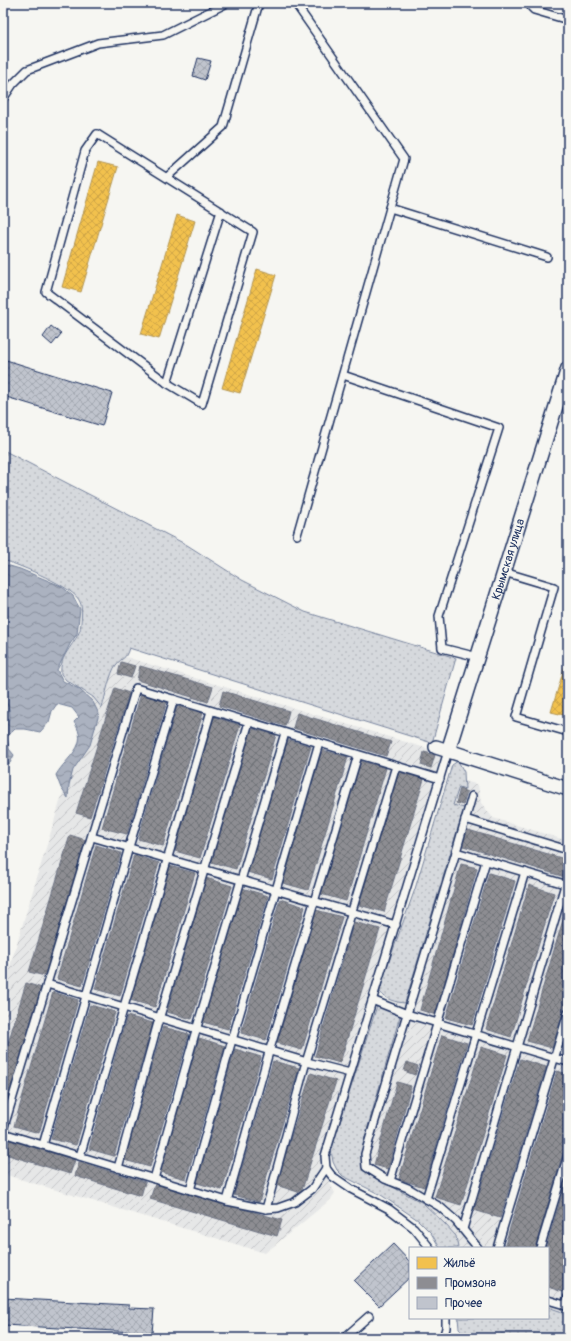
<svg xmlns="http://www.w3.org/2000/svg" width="571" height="1341" font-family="Pangolin,sans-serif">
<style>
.industrial{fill:url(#industrial-furrows)}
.grass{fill:url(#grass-dots);stroke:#78849e}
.water{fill:url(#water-waves);stroke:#717e99}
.homes{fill:url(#homes-cross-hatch);stroke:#b29553}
.industry{fill:url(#industry-cross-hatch);stroke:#6b7182}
.building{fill:url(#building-cross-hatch);stroke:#1b2f5e}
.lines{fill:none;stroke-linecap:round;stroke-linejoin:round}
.service-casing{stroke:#1b2f5e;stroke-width:10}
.minor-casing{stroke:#1b2f5e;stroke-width:16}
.service{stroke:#f6f6f2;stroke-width:7}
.minor{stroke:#f6f6f2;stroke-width:13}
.labels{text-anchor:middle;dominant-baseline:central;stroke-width:4;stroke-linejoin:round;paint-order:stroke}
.street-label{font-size:12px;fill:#1b2f5e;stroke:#f6f6f2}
</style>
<defs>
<pattern id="industrial-furrows" width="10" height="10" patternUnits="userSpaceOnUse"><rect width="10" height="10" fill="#e6e7e7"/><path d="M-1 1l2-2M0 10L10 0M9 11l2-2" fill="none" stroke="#c5c6c9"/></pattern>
<pattern id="grass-dots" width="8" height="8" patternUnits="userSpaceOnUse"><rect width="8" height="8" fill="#d6d9dd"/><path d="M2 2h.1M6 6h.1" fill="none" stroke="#b7bbc0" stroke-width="1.8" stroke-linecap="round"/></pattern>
<pattern id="water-waves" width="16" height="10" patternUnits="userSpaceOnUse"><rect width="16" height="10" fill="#abb2c0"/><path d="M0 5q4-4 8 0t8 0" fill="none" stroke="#8a919f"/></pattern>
<pattern id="homes-cross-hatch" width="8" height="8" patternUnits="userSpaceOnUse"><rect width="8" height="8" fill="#f2c14e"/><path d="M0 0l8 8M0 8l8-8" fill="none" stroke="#cfa646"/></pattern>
<pattern id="industry-cross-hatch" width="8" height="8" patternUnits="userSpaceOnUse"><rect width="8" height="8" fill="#8d8d92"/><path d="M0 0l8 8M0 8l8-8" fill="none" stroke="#72747a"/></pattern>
<pattern id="building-cross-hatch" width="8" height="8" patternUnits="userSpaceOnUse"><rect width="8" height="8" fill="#c0c4cd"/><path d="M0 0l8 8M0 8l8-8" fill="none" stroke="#a4a9b2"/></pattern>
</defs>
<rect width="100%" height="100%" fill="#f6f6f2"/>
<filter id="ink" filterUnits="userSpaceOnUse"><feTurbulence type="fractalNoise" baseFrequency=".025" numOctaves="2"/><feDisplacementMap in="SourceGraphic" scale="8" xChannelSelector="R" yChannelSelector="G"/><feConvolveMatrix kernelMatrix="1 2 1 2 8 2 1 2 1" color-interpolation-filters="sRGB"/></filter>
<g filter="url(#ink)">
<g class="industrial">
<path d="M106 651 442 753 325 1142 320 1164 335 1193 330 1200 265 1253 3 1174V989Z"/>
<path d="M456 778 478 785 481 803 493 818 568 841V1323L548 1316V1248H452L450 1244 363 1175 356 1129 432 886 446 811Z"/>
</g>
<g class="grass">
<path d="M3 450 187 545 242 580 305 612 456 658 432 743 129 648C125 661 123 656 116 665 110 672 105 698 102 708L93 697 66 680 61 674C59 655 74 646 80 630 81 624 83 608 80 602 75 587 19 565 3 560Z"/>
<path d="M3 699C9 704 10 712 10 719L3 717Z"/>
<path d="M458 761 464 772 465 789 459 787 453 805 464 808 405 1003C395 1002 386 1000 380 992L383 978 415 889 452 765Z"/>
<path d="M377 1006 393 1012 400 1016 364 1140C361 1155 359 1161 368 1174L423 1203 445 1224 456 1236 458 1248H440L431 1233 418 1220 381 1195 343 1176 337 1170 333 1162 331 1150Z"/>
<path d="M548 1307 568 1314V1338H468L459 1328 458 1318H548Z"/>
</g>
<path class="water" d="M3 564 20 569 61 586 73 596 80 609 77 634 70 644 57 670 63 681 79 689 93 702 99 714 90 745 73 770 69 785 68 798 61 788 56 775C67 756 90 746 74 722L79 717 72 708 57 704 52 711 49 722 40 732 25 729H15L7 737 9 749 14 755 10 763 3 766V717L10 719C10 712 9 704 3 699Z"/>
<g class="homes">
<path d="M553 3H566L565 7Z"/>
<path d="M98 162 118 167 81 292 62 287Z"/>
<path d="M177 215 195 221 159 339 141 334Z"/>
<path d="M257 269 276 275 240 393 222 388Z"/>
<path d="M568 655V716L551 712Z"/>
</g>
<g class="industry">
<path d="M121 662 135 666 131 678 118 674Z"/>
<path d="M140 666 213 687 208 702 137 680Z"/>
<path d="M115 688 129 693 90 817 76 813Z"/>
<path d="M223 691 289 711 285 726 219 706Z"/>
<path d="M141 694 167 701 127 834 102 828Z"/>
<path d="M177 706 203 713 163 846 138 839Z"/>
<path d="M297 713 391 742 386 756 293 728Z"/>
<path d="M214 717 240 725 200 858 175 851Z"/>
<path d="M250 728 276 735 236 869 211 862Z"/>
<path d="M286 739 311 746 272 879 247 872Z"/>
<path d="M322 750 348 757 308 890 283 883Z"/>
<path d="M424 752 435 755 431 768 421 765Z"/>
<path d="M360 761 386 768 346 901 321 894Z"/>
<path d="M398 772 424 779 384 912 359 905Z"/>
<path d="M460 789 467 792 463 805 456 803Z"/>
<path d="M465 829 568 860V878L460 845Z"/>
<path d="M70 835 86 840 45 976 29 972Z"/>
<path d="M96 845 121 853 82 986 57 979Z"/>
<path d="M134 855 159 863 120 996 95 989Z"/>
<path d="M461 864 477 868 436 1015 420 1010Z"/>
<path d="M169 866 195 873 155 1007 130 1000Z"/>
<path d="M489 873 515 881 472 1025 446 1018Z"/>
<path d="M206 878 232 886 192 1019 167 1012Z"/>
<path d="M529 885 554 893 511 1037 486 1029Z"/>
<path d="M242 888 268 896 228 1029 203 1022Z"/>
<path d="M280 899 305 907 266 1040 241 1033Z"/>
<path d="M568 903V996L552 1048 527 1041Z"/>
<path d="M316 910 342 917 302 1050 277 1043Z"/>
<path d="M354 922 380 929 340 1063 315 1056Z"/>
<path d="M26 983 42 988 3 1117V1060Z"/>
<path d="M53 992 78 1000 39 1133 14 1126Z"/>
<path d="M90 1005 115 1012 76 1145 51 1139Z"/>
<path d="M127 1016 153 1023 114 1156 89 1149Z"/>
<path d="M163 1027 189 1034 150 1167 124 1160Z"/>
<path d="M442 1035 467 1043 424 1187 399 1179Z"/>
<path d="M199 1038 225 1046 186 1179 160 1172Z"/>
<path d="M568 1041V1054L564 1053Z"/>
<path d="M481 1047 507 1055 461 1205 435 1197Z"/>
<path d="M235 1049 261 1057 222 1190 197 1183Z"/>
<path d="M520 1059 546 1067 500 1218 474 1210Z"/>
<path d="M273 1061 299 1068 259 1202 234 1195Z"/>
<path d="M407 1062 418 1066 415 1075 404 1071Z"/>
<path d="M557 1071 568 1074V1136L535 1248H504Z"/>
<path d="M311 1073 336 1081 301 1193 276 1185Z"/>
<path d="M397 1082 411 1086 388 1169 374 1165Z"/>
<path d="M3 1138 7 1139 3 1151Z"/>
<path d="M9 1140 75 1160 70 1174 5 1154Z"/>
<path d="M79 1162 145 1182 141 1196 75 1176Z"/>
<path d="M568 1174V1276L563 1292 548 1287V1248H546Z"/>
<path d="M155 1184 282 1220 277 1236 150 1199Z"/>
</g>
<g class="building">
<path d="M198 58 211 61 205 80 193 76Z"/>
<path d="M51 326 61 334 52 345 43 337Z"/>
<path d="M3 359 112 393 102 426 3 396Z"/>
<path d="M393 1244 410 1262V1277L379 1306 354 1281Z"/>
<path d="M3 1298 129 1305V1308L154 1309 152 1333 3 1325Z"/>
</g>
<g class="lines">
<defs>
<g id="service">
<path d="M295 3 404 159 390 208"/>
<path d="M531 3V7L534 10 568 20"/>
<path d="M3 99 13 84 27 70 98 43 163 35 227 3"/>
<path d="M97 134 253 232 202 404 167 383 46 292 85 151Z"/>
<path d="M167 177 223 127 259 3"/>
<path d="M343 375 499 428 439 616 442 648 478 657"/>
<path d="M167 383 221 211"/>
<path d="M297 535 390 208 547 257"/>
<path d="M504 572 554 587 516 717 568 732"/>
<path d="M472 796 456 852 407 1014 568 1062"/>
<path d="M465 819 568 850"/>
<path d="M92 837 396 925"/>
<path d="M456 852 568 885"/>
<path d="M47 984 307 1062 350 1073"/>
<path d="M372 1000 407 1014 365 1154 366 1167 385 1179 408 1188 440 1207 456 1221 478 1248"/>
<path d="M3 1130 136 688 440 779"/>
<path d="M3 1133 227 1201 266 1209 278 1208 295 1202 312 1189 326 1168"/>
<path d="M43 1145 129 847 174 699"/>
<path d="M80 1156 211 711"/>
<path d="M118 1168 157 1026 249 722"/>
<path d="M154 1179 194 1037 285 733"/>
<path d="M390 1181 486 861"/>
<path d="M190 1190 230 1047 319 743"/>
<path d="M426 1199 525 872"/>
<path d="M227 1201 267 1059 358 755"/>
<path d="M266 1209 304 1069 396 766"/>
<path d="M463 1229 565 885"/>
<path d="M430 1248 414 1228 389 1209 351 1189 332 1176 326 1168 325 1156 448 751"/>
<path d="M497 1248 568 1013"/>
<path d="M540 1248 568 1155"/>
<path d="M548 1300 568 1306"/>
<path d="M565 1306 568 1297"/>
<path d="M344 1338 369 1316"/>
<path d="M443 1338 446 1328V1318"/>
</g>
<g id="minor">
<path d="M436 747 568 789"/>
<path id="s1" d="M448 751 568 368"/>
</g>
</defs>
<use href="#service" class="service-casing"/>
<use href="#minor" class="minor-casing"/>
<use href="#service" class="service"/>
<use href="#minor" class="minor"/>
</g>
</g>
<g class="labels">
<g class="street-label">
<text stroke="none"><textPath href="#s1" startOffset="201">Крымская улица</textPath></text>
</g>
</g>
<rect width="571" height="1341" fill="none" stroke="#f6f6f2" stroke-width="16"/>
<rect x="8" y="8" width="555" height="1325" fill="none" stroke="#1b2f5e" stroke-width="1.5" filter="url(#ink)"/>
<rect x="409" y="1247" width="140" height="72" fill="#f6f6f2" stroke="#9ea6b7"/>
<rect x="417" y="1257" width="20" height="12" fill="#f2c14e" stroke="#9ea6b7"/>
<text x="445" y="1267" font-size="12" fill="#1b2f5e">Жильё</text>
<rect x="417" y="1277" width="20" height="12" fill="#8d8d92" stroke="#9ea6b7"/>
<text x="445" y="1287" font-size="12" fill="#1b2f5e">Промзона</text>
<rect x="417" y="1297" width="20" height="12" fill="#c0c4cd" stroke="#9ea6b7"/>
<text x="445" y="1307" font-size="12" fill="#1b2f5e">Прочее</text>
</svg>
